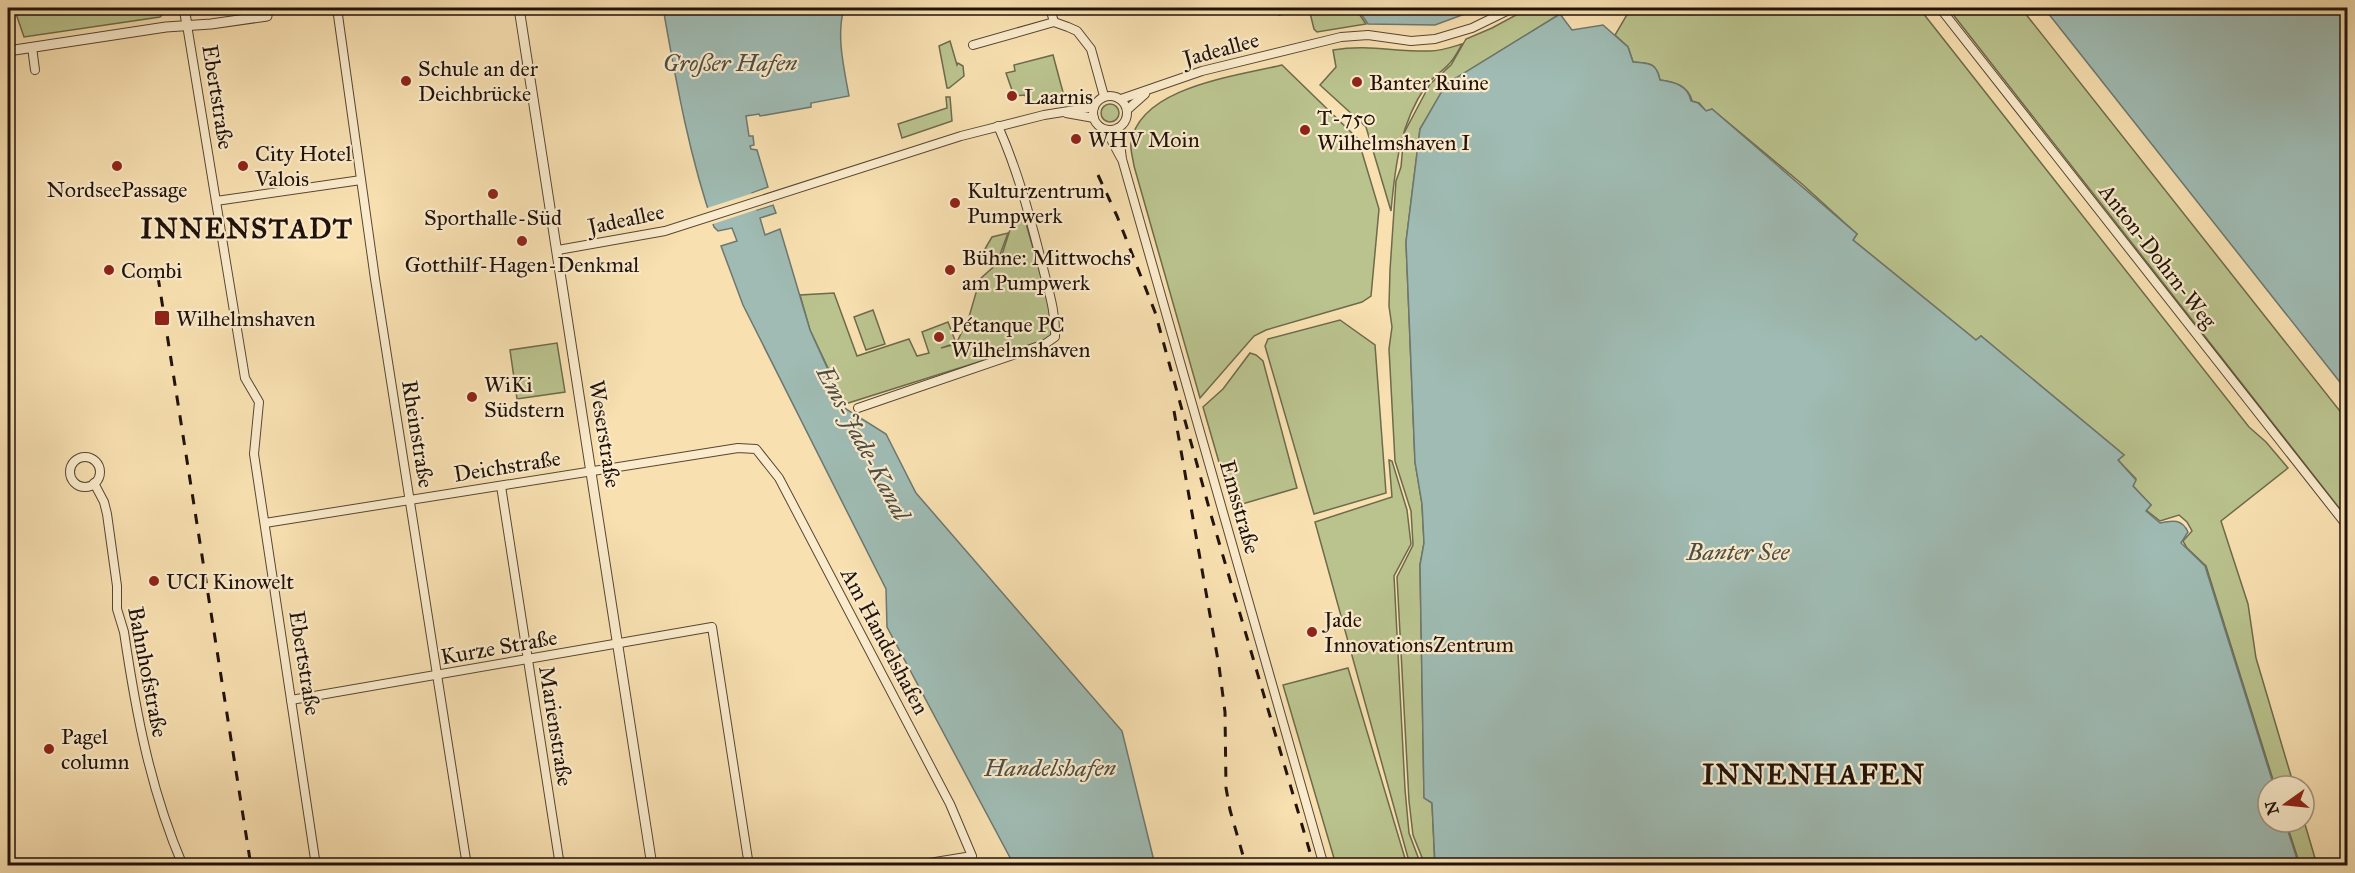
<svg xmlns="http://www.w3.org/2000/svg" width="2355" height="873" font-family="'IM FELL Great Primer',serif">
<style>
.green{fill:#bac38e;stroke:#6e6a4c;stroke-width:1.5}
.water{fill:#9fbbb3;stroke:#6d7770;stroke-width:1.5}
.pier{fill:#f8e0b1}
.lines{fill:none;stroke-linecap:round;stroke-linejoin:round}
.minor-casing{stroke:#574634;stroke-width:10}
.tertiary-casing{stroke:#574634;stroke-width:11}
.minor{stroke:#faebcc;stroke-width:8}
.tertiary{stroke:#faebcc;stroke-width:9}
.rail{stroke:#21120b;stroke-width:3;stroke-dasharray:10 10;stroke-linecap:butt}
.poi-dot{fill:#8f2418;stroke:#faebcc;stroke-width:2}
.labels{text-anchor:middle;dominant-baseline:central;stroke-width:4.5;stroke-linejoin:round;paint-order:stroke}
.street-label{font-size:22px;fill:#21120b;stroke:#faebcc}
.poi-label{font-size:22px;fill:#21120b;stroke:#faebcc;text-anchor:start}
.water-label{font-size:24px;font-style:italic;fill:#4d4d46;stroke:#faebcc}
.district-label{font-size:28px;font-weight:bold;letter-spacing:1.5px;fill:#21120b;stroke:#faebcc}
</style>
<rect width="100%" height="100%" fill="#f8e0b1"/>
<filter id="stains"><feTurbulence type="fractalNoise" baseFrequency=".00333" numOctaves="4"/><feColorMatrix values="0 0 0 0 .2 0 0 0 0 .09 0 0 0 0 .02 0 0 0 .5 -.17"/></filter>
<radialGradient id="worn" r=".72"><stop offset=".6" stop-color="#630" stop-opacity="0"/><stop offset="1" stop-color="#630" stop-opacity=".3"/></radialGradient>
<g class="green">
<path d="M14 8H169L160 17 24 37Z"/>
<path d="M1277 8H1355L1366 24 1317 32 1314 29 1310 13 1305 14 1303 9 1279 15Z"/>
<path d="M1529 8H1553L1560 14 1447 84 1420 129 1406 242 1415 462 1422 504 1424 543 1420 565 1424 797 1432 803 1435 866 1425 865 1413 835 1409 801 1397 577 1413 545 1411 511 1395 461 1389 349 1392 327 1389 306 1390 270 1396 181 1401 167 1404 133 1430 84 1451 65 1466 39 1492 28Z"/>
<path d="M1625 8H1919L2249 427 2266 442 2288 468 2221 521 2248 604 2256 658 2294 786H2275L2206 566 2187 548 2183 541 2192 531 2187 522 2179 515 2160 521 2146 510 2151 505 2133 486 2136 479 2118 460 2124 455 1981 336 1976 340 1853 240 1857 234 1802 184 1712 109 1706 111 1699 103 1692 101C1688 85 1674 82 1660 80 1656 62 1650 64 1633 62L1628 47 1615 35 1628 13Z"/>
<path d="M1948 8H2021L2347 420V518Z"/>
<path d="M950 41 957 65 958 63 963 66 964 76 949 88H947L939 46Z"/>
<path d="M1462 44C1458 51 1455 58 1449 64 1442 72 1432 77 1426 86 1400 123 1395 167 1391 211L1366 127 1320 85 1336 67 1333 50C1369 44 1395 52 1430 51 1441 51 1452 47 1462 44Z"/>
<path d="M1053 55 1064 96 1028 104 1025 95 1014 96 1006 73 1015 71 1014 65Z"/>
<path d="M1282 65 1358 139 1379 209 1371 296 1362 302 1266 330 1254 336 1200 398 1134 166C1133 158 1130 150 1131 143 1139 87 1237 76 1282 65Z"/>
<path d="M946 97H950L952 121 902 138 898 124 947 108Z"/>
<circle cx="1110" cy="113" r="9"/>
<path d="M1023 213 1053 318 1052 335 1042 342 845 404 810 330 800 295 834 293 857 356 909 339 917 356 929 353 922 332 948 322 956 343 941 348 956 344 969 317 980 279 1000 261 1014 217Z"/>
<path d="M1008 233 998 260 983 266 982 254 992 237Z"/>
<path d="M873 310 885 344 866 350 854 317Z"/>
<path d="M1340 320 1375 345 1386 493 1314 514 1265 346 1268 339Z"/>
<path d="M557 343 565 392 517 399 510 350Z"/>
<path d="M1250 353 1256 355 1263 361 1297 488 1232 507 1203 407 1223 389Z"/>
<path d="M1389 460 1392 461 1407 510 1411 544 1394 576 1405 789 1409 833 1421 865H1410L1315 522 1392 497Z"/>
<path d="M1348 668 1407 865H1336L1283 685Z"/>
<path d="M2304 821 2317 865H2300L2286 822Z"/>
</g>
<g class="water">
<path d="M663 8H844C836 36 844 68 849 96L811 103V107L760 116 759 114 746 116 749 136H753L754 145 750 146 751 149 757 150 768 187 752 193 757 210 773 205 776 213 760 218 765 235 780 229 810 330 846 409 886 434 916 493 1122 731 1155 865H1014L887 627 886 589 743 305 721 246 737 241 732 228 718 231 714 227C689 156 676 81 663 8Z"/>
<path d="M1357 8H1481L1435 25 1368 24Z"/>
<path d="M2044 8H2347V391Z"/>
<path d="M1560 14 1572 30 1603 25 1628 47 1633 62C1650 64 1656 62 1660 80 1674 82 1688 85 1691 101L1698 103 1706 111 1712 109 1857 234 1853 240 1976 340 1981 336 2124 455 2118 460 2136 480 2133 486 2151 505 2146 511 2160 523C2173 520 2182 519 2188 532L2181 543 2205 566 2274 786H2268V822H2285L2299 865H1435L1432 803 1424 798 1420 565 1424 543 1422 504 1415 462 1406 242 1420 129 1446 84Z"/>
</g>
<path class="pier" d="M769 188 756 195 759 206 773 202 774 204 710 225 704 209Z"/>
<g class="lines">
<defs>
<g id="minor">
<path d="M337 8 375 279 467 866"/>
<path d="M1050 8 1054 22"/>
<path d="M1940 8 2348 527"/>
<path d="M187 25 245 378 259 402 254 454 316 866"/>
<path d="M973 45 1054 22 1068 27 1077 31 1091 49 1104 96"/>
<path d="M32 47 35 70"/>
<circle cx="1110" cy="113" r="17"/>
<path d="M1121 99 1202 71 1341 37 1368 35 1411 41 1435 39 1472 28 1513 8"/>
<path d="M1127 110 1145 94"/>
<path d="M1066 113 1094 118"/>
<path d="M1118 128 1122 159 1324 866"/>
<path d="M1106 130 1121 158"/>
<path d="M216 201 361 180"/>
<path d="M558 250 665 231 961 136 1044 115 1094 107"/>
<path d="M858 408 1045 344 1055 337C1056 312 1048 289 1042 264 1030 217 1018 171 998 126"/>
<circle cx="85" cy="472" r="15"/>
<path d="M94 483 104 502 107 514 117 586V609L124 632C136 713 150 789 183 866"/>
<path d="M501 486 560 866"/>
<path d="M265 523 738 448 756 449 779 478 950 804 972 856 911 866"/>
<path d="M291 700 712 627 749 866"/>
</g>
<g id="tertiary">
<path d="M184 8 187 25"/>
<path d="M519 8 652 866"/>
<path d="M8 51 166 27 211 24 267 16"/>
</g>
</defs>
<use href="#minor" class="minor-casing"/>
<use href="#tertiary" class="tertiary-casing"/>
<use href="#minor" class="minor"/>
<use href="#tertiary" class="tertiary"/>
<g class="rail">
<path d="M1098 175 1117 216 1155 312 1211 515 1314 866"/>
<path d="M158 277 251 866"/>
<path d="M1174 411 1219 666 1225 712 1226 788 1230 810 1246 866"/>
</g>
</g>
<g class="poi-dot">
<circle cx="406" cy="81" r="6"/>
<circle cx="1357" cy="82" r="6"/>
<circle cx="1012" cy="96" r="6"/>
<circle cx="1305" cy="130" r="6"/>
<circle cx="1076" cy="139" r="6"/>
<circle cx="117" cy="166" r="6"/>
<circle cx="243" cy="166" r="6"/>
<circle cx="493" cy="194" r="6"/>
<circle cx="955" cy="203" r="6"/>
<circle cx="522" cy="241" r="6"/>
<circle cx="109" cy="270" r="6"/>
<circle cx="950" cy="270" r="6"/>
<rect x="154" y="310" width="16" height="16" rx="3"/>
<circle cx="939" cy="337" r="6"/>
<circle cx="472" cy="397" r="6"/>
<circle cx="154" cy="581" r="6"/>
<circle cx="1312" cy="632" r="6"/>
<circle cx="49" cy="749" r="6"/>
</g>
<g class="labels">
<g class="street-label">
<text transform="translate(1221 49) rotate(-15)">Jadeallee</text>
<text transform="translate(218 97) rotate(81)">Ebertstraße</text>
<text transform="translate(626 219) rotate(-12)">Jadeallee</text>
<text transform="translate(2158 256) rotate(52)">Anton-Dohrn-Weg</text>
<text transform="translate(418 434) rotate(81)">Rheinstraße</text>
<text transform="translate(605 434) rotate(81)">Weserstraße</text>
<text transform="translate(507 466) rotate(-9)">Deichstraße</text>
<text transform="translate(1240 507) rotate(74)">Emsstraße</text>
<text transform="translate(885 641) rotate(62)">Am Handelshafen</text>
<text transform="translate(499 647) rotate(-10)">Kurze Straße</text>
<text transform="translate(305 663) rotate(81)">Ebertstraße</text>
<text transform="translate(148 672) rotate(79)">Bahnhofstraße</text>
<text transform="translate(556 726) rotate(81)">Marienstraße</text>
</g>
<g class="poi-label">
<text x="418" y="68">Schule an der<tspan x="418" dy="25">Deichbrücke</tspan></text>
<text x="1369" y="82">Banter Ruine</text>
<text x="1024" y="96">Laarnis</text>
<text x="1317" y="117">T-750<tspan x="1317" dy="25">Wilhelmshaven I</tspan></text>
<text x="1088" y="139">WHV Moin</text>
<text x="255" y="153">City Hotel<tspan x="255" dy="25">Valois</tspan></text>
<text x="117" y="189" text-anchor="middle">NordseePassage</text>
<text x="967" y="190">Kulturzentrum<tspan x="967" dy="25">Pumpwerk</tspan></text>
<text x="493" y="217" text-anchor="middle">Sporthalle-Süd</text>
<text x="962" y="257">Bühne: Mittwochs<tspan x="962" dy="25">am Pumpwerk</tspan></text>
<text x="522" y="264" text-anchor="middle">Gotthilf-Hagen-Denkmal</text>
<text x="121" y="270">Combi</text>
<text x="176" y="318">Wilhelmshaven</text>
<text x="951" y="324">Pétanque PC<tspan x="951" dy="25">Wilhelmshaven</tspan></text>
<text x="484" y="384">WiKi<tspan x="484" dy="25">Südstern</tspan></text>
<text x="166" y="581">UCI Kinowelt</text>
<text x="1324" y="619">Jade<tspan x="1324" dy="25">InnovationsZentrum</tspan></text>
<text x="61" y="736">Pagel<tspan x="61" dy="25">column</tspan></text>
</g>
<g class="water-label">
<text x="730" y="63">Großer Hafen</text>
<text transform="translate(863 443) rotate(62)">Ems-Jade-Kanal</text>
<text x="1738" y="552">Banter See</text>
<text x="1050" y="768">Handelshafen</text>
</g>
<g class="district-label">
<text x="247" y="228">INNENSTADT</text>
<text x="1814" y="774">INNENHAFEN</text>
</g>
</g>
<rect width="2355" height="873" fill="none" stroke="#f8e0b1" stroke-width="30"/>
<rect x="9" y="9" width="2337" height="855" fill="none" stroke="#21120b" stroke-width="3"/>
<rect x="15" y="15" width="2325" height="843" fill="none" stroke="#21120b" stroke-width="1.5"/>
<g transform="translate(2286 804) rotate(255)"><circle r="28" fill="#faebcc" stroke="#a3947f" stroke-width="1.5"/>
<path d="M0-4.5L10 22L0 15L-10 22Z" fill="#8f2418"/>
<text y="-9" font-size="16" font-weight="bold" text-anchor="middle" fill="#21120b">N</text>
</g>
<rect width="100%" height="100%" filter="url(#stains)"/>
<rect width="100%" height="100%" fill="url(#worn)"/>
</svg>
